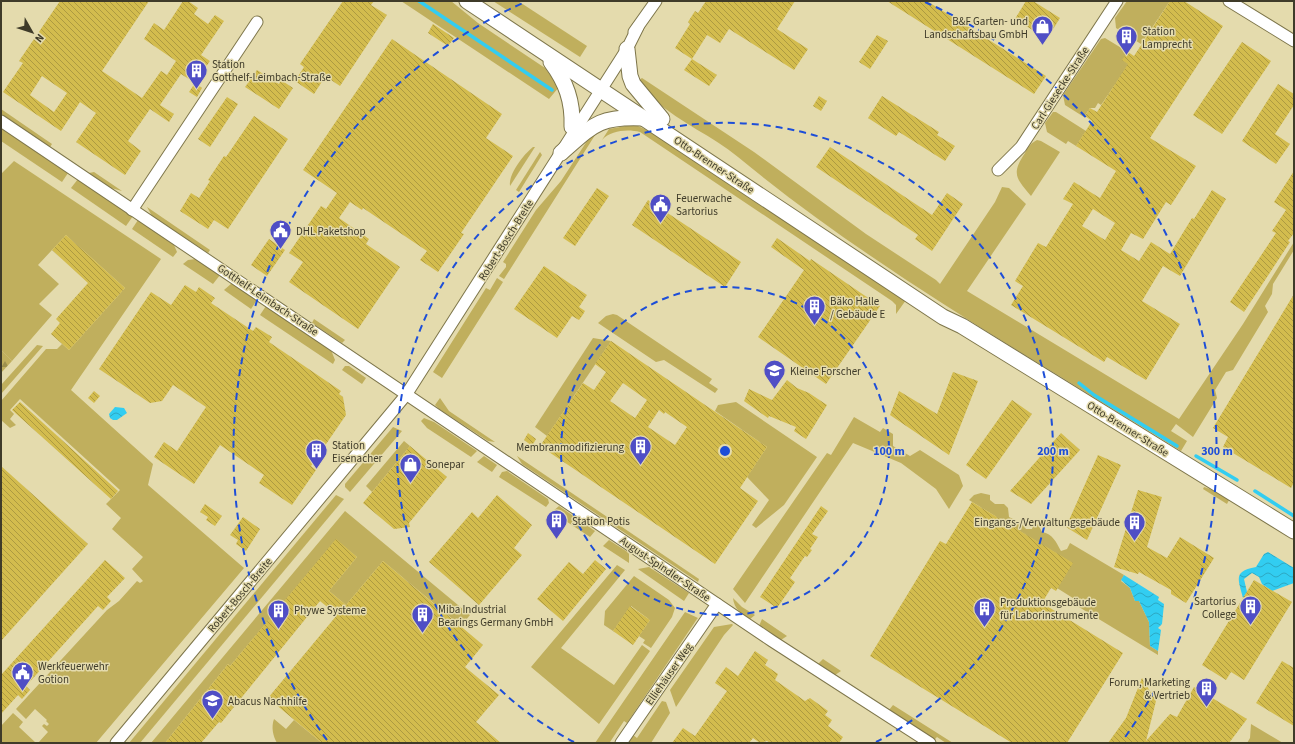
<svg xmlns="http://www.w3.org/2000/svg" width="1295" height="744" font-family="'Source Sans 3',sans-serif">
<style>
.green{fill:#c0af5d}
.forest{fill:url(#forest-firs)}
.water{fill:url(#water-waves)}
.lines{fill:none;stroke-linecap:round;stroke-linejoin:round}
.stream{stroke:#32cdf1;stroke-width:3.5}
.building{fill:url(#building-back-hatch);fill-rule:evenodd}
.minor-casing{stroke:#7e764b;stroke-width:13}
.secondary-casing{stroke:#7e764b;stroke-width:17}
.minor{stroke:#fff;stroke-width:11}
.secondary{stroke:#fff;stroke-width:15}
.ring{fill:none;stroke:#1d4ed8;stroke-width:2;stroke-dasharray:7 5}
.labels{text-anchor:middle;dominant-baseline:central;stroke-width:3;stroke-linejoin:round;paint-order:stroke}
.poi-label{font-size:11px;fill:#3f3b29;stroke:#e4dbad;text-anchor:start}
.street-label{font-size:11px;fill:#3f3b29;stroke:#e4dbad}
.centre{fill:#1d4ed8;stroke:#e4dbad;stroke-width:2}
.ring-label{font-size:12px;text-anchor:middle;font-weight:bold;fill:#1d4ed8;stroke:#e4dbad;stroke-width:3;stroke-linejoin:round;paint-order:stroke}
</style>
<defs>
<pattern id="forest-firs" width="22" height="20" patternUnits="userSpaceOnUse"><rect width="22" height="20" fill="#c0af5d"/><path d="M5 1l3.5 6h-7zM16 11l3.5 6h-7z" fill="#9d904d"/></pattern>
<pattern id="water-waves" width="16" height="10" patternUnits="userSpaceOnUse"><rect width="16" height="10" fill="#32cdf1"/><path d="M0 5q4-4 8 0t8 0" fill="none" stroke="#2ca8c3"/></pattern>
<pattern id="building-back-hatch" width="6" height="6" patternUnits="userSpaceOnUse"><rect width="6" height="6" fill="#d3bc4e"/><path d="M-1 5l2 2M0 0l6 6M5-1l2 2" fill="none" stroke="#ad9a41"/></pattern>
</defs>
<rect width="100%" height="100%" fill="#e4dbad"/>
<g class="green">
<path d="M401 1H451L478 23 545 68 559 87 549 99Z"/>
<path d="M493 1H518L587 46 580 57Z"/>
<path d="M1127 1H1170L1141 44 1116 28 1115 18Z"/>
<path d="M1105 38 1128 52 1123 60 1129 64 1101 105 1098 103 1095 108H1090L1084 117 1065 105 1063 95 1101 39Z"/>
<path d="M642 78 754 152 866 234 936 280 940 284 995 202 1002 187 1009 188 1026 204 967 291 1179 419 1243 324 1294 242V250L1273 284 1272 294 1265 306 1268 312 1233 370 1226 372 1215 390 1217 398 1193 437 1176 424 1171 431 1187 441 1181 451C1031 357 875 270 738 157 713 136 680 123 656 101 650 95 645 87 639 80Z"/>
<path d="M1 109 52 144 50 147 1 114Z"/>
<path d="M1053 112H1056L1086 131 1076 146 1068 141 1066 144 1047 132 1045 123Z"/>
<path d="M631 125 638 126 653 133 906 300 896 314V305L892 301 640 132C628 129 611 130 602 140L609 129Z"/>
<path d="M1 128 68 173 62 182 1 141Z"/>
<path d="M597 132 504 279 499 276 506 267V264L503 262 536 210 561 181 587 141Z"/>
<path d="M1037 140 1041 141 1060 152 1031 196C1016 178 1011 174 1025 153 1028 147 1031 143 1037 140Z"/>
<path d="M533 147H535L510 186C508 174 524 154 533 147Z"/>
<path d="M540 152 542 155 519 192 516 190Z"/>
<path d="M14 161 161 259 71 390 153 464 148 485 244 568 96 743H38L48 732 42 726 44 724 47 726 49 724 46 721 47 720 35 709 26 719 16 709 107 610 119 601 137 581 140 583 143 581 132 569 143 557 112 529 121 518 106 504 120 490 20 399 10 410 14 414 10 419 16 425 10 428 1 420V401L46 349H57L62 344 69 350 125 288 66 235 38 265 59 284 39 304 52 315 12 361 1 350V174Z"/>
<path d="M94 172 122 191 111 188 89 173Z"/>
<path d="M78 179 133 216 126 226 71 188Z"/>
<path d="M147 207 210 250 208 253 152 216Z"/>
<path d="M138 220 174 245 177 252 173 257 132 229Z"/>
<path d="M196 259 220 275 213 284 183 264 188 260Z"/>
<path d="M497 278 503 282 442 378 433 372 486 288 490 290Z"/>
<path d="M232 283 257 300 251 309 224 290Z"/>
<path d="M266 306 331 350 335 360 333 364 260 315Z"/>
<path d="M613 314 617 315 712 379 709 383 718 389 715 393 664 360 656 362 598 323 606 316Z"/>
<path d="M314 319 345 340 342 343 312 323Z"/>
<path d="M593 338 611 341 547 436 535 427Z"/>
<path d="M37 345 43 346 1 394V385Z"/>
<path d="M345 366H349L366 378 362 384 342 370Z"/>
<path d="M440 398 449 411 495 442 488 441 439 409 435 405Z"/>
<path d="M736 402 817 457 784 505 756 528 752 525 769 500 747 477 767 447 715 411 718 405Z"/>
<path d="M854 417 880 432 883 428 893 434V446L910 456 920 450 959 475 963 486 949 509 936 489 901 463 853 443 745 603 733 589 822 460 827 453 831 455Z"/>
<path d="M424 418 434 422 477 451 471 457 427 428 421 421Z"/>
<path d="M393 427 402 431 350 492 345 487V484Z"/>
<path d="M404 441 410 446 372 492 366 486Z"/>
<path d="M484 456 497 465 492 472 477 462Z"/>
<path d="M517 456 699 579 698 582 522 464Z"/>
<path d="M507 471 548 499 549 503 546 507 499 477 502 472Z"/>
<path d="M1204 487 1210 489 1229 500 1227 504 1203 489Z"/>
<path d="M981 493 990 495V500L995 504H1004L1008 508 1009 517 1021 523 1026 529H1032L1034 521 1039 526 1042 532C1053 534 1056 542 1061 551L1067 549 1070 543 1124 575 1121 581 1130 588 1135 601H1139L1149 622 1150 646 1158 651V655L1074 604 1076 600 1057 588 1072 563 969 500 974 495Z"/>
<path d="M336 495 344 499 140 743H129Z"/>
<path d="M559 506 595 531 590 537 552 512Z"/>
<path d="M345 511 470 615 461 626 383 561 346 605 329 591 357 557 336 540 230 666 228 664 165 743H151Z"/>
<path d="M609 540 629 553V563L603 546Z"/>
<path d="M617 565 625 570 561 648 614 685 642 645 650 651 599 724 531 667Z"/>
<path d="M649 567 689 593 684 601 638 569Z"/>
<path d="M634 576 669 600 675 608 672 617 651 648 643 643 645 640 639 636 650 620 631 606 613 631 604 625 605 611Z"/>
<path d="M733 598 742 607 755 615 749 620C741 613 734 609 733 598Z"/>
<path d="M685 612 698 618 697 619 627 723 624 721 610 742 611 743H595Z"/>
<path d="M762 619 787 636 781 640 759 626Z"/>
<path d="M732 624 733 625 724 635 676 707 670 690 714 627Z"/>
<path d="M823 659 841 671 835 675 818 664Z"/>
<path d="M662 701 666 702 670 713 651 743H628L633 735 637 738Z"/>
<path d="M893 705 953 743H946L937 737 934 740 889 710Z"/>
<path d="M13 713 23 722 19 727 36 743H1V726Z"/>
<path d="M274 719 286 729 294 720 322 743H277C273 736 271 727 274 719Z"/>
<path d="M1251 724 1283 743H1247L1250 738Z"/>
</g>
<path class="forest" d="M1 350 12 361 1 373Z"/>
<g class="water">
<path d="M115 407 124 408 127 413 117 420H113L110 418 109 414Z"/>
<path d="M1268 552 1294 568V583L1272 591 1262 584 1259 577 1252 573 1244 579 1247 592 1243 598C1238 579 1233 571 1256 567L1264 554Z"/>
<path d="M1124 575 1159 597 1158 600 1164 604 1162 624 1158 628 1161 630 1158 651 1150 646 1149 622 1139 601H1135L1130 588 1121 580Z"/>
</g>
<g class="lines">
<g class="stream">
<path d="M419 1 552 90"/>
<path d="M1079 383 1094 395 1177 446"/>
<path d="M1196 456 1237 480"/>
<path d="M1255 491 1294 516"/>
</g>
</g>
<g class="building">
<path d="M60 1H149L102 71 142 98 161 71 167 75 176 61 144 39 154 23 164 30 183 1H188L198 8 194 14 208 24 215 15 224 21 201 55 210 61 195 83 181 74 160 105 174 114 169 122 150 109 128 141 141 151 125 175 76 142 96 113 80 102 61 131 3 92 23 63 19 61ZM42 76 67 93 54 112 30 95Z"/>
<path d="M343 1H374L371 5 387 15 340 86 328 78 326 81 323 80 314 94 295 81 304 67 300 64Z"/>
<path d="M706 1H795L777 29 808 49 794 70 729 29 720 43 707 35 692 59 675 48 690 24 688 22 695 11 698 13Z"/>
<path d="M887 1H927L1046 76 1034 94Z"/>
<path d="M1026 1H1033L1060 18 1047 39 1015 19Z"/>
<path d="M1170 1H1184L1223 26 1150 138 1196 166 1171 205 1166 202 1143 239 1131 233 1121 250 1139 261 1151 242 1170 254 1192 218 1194 219 1212 190 1226 199 1180 276 1163 266 1142 301 1180 324 1146 380 1107 357 1104 362 1011 305 1023 286 1015 281 1038 243 1046 247 1073 204 1063 199 1074 182 1100 198 1116 171 1076 146 1092 121 1085 116 1090 108 1097 112 1128 64 1122 60 1128 52 1134 56ZM1093 209 1115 223 1105 240 1082 226Z"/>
<path d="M433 24 454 38 448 46 428 33Z"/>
<path d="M877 35 888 41 870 69 859 62Z"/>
<path d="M392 39 502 114 486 138 513 156 461 233 464 234 438 272 420 260 427 251 363 208 362 210 350 202 339 218 369 239 366 244 400 267 358 329 289 282 303 262 289 253 321 206 326 209 337 193 303 170Z"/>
<path d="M1242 42 1271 61 1222 134 1193 115Z"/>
<path d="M692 59 717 75 709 86 684 70Z"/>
<path d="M257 70 279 84 281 80 293 88 279 109 245 87Z"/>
<path d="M195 83 202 88 197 97 189 92Z"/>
<path d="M1278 84 1294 94V105L1275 134 1290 144 1276 164 1242 141Z"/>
<path d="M819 96 827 101 821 111 813 106Z"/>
<path d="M882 96 939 132 937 135 955 146 945 161 899 132 896 136 868 118Z"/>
<path d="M227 97 238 104 210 147 198 139Z"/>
<path d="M254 116 288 139 228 229 214 220 208 229 180 211 191 193 199 198 210 181 208 180 224 156 226 157Z"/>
<path d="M830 147 932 215 947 193 963 204 932 251 915 239 918 235 816 167Z"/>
<path d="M1294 171V233L1288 241 1290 242 1244 312 1230 302 1276 233 1272 231 1286 210 1274 202Z"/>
<path d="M597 188 609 196 575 246 563 238Z"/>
<path d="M648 200 741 262 725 287 632 225Z"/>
<path d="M66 235 125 288 69 350 51 334 60 323 56 319 88 283 52 250Z"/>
<path d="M777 238 810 261 811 259 880 306 826 384 758 337 804 270 771 247Z"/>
<path d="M269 239 285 250 267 276 251 265Z"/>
<path d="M544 266 587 295 579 307 585 311 582 316 579 320 572 316 557 338 514 309Z"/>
<path d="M185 285 196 292 199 287 215 298 211 303 253 331 256 327 272 337 269 342 341 391 339 394 343 397 346 415 311 466 316 470 292 505 259 483 264 475 220 445 194 484 154 457 164 442 177 451 206 407 173 385 162 401 150 403 99 369 151 292 171 305Z"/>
<path d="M1294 294V482L1291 488 1223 447 1228 437 1213 428Z"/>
<path d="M611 341 767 447 740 488 758 501 715 564 540 446 583 383 594 390 606 372 595 364ZM623 383 647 400 635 418 610 401ZM659 410 664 414 665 412 687 427 675 445 648 427Z"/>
<path d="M953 372 978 381 949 455 890 415 899 391 937 414Z"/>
<path d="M787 380 797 388 809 393 827 405 806 439 794 431 796 427 769 416 768 418 744 401 749 389 772 400Z"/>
<path d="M94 391 100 396 94 403 88 398Z"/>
<path d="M1012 400 1032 414 986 479 966 465Z"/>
<path d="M20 402 118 491 111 499 12 410Z"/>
<path d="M528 433 536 439 532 446 524 440Z"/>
<path d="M1061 433 1080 450 1031 504 1010 491Z"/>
<path d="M410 446 447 477 409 523 410 527 394 529 363 503Z"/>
<path d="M1098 455 1121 465 1087 540 1066 527Z"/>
<path d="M1 466 88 544 1 641Z"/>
<path d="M1138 490 1162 497 1147 547 1167 558 1180 537 1214 558 1186 603 1171 594V590L1139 572 1138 574 1114 567Z"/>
<path d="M497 495 532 525 514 548 522 555 479 605 429 562 472 512 478 518Z"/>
<path d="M972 502 1073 563 1056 591 1051 588 1042 603 1123 653 1067 743H1012L870 656 940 541 946 544Z"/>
<path d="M205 504 222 516 215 526 206 520 208 517 200 512Z"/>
<path d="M821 506 828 511 812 534 818 537 810 549 812 550 807 557 805 556 790 578 795 582 777 608 760 597Z"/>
<path d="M243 517 260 529 246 551 236 544 238 540 230 535Z"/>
<path d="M336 539 357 557 329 591 346 605 383 561 483 645 465 667 499 695 476 722 501 743H322L268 698 337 615 320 601 221 723 219 722 201 743H165L228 664 230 666Z"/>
<path d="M105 560 125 578 107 597 111 601 103 610 98 606 26 686 30 690 22 699 18 695 1 714V675Z"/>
<path d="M595 560 606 569 563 621 537 599 569 562 583 574Z"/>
<path d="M1254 580 1292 602 1244 680 1231 672 1226 680 1202 665Z"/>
<path d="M630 606 650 620 633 645 613 631Z"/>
<path d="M755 651 768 660 765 665 778 674 775 680 805 701 810 698 828 711 825 715 832 720 828 726 843 737 839 743H770L767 741 760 743 753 738 749 743H672L683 728 695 736 727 691 715 683 718 678 726 667 738 676Z"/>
<path d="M1282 661 1294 668V726L1256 703Z"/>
<path d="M1142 678 1156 701 1146 741 1170 714 1177 717 1194 687 1247 719 1229 743H1108L1126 718Z"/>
</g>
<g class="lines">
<defs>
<g id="minor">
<path d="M1229 1 1294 41"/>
<path d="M634 32 656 1"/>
<path d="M1 121 772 641 930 743"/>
<path d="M998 170 1021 147 1117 1"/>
<path d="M132 210 257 22"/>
<path d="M116 743 406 395 627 49 638 27"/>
<path d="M621 743 717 604"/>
</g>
<g id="secondary">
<path d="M467 1 943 317 962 326 1294 531"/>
<path d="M627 49 630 76 633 84 662 119"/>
<path d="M551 62C566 82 573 101 572 127"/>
<path d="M561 153C593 125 599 116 643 118"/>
</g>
</defs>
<use href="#minor" class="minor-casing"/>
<use href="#secondary" class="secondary-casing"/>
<use href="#minor" class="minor"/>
<use href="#secondary" class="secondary"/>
</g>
<g class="ring">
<circle cx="725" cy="451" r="164"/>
<path d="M574 742A328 328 0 1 1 876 742"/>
<path d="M327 740A492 492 0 0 1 525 2M925 2A492 492 0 0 1 1123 740"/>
</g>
<defs>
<symbol id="shop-pin" viewBox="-11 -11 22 30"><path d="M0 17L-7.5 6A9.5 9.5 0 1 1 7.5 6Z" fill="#4f4ec5" stroke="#e4dbad"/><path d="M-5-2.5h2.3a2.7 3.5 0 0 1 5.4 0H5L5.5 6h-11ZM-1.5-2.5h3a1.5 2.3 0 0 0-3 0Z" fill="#fff"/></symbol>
<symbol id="building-pin" viewBox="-11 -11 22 30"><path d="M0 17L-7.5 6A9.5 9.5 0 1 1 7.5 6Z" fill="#4f4ec5" stroke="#e4dbad"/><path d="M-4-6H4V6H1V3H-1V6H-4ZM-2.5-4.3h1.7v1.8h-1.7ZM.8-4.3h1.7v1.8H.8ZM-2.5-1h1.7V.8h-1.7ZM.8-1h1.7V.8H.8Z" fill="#fff"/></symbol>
<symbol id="civic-pin" viewBox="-11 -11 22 30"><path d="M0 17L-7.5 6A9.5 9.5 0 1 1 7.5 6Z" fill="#4f4ec5" stroke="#e4dbad"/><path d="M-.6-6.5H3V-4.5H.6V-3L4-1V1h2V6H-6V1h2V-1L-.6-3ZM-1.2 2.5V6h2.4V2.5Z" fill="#fff"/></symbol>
<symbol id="school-pin" viewBox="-11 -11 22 30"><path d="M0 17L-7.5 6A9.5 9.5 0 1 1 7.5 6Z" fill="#4f4ec5" stroke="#e4dbad"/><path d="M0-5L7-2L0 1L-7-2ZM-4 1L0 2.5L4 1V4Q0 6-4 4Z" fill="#fff"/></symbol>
<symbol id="university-pin" viewBox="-11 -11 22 30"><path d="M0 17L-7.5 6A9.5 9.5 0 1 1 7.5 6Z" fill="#4f4ec5" stroke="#e4dbad"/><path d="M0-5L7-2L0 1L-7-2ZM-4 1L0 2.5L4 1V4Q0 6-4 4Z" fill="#fff"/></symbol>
</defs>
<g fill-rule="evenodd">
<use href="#shop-pin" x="1030" y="14" width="25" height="34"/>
<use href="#building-pin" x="1114" y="24" width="25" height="34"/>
<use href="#building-pin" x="184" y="58" width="25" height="34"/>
<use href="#civic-pin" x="648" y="192" width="25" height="34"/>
<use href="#civic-pin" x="268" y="218" width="25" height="34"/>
<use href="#building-pin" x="802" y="294" width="25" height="34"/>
<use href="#school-pin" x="762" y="358" width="25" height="34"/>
<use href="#building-pin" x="628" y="434" width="25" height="34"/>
<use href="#building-pin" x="304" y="438" width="25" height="34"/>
<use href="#shop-pin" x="398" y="452" width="25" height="34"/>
<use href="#building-pin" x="544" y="508" width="25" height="34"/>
<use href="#building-pin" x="1122" y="510" width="25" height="34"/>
<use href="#building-pin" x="1238" y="594" width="25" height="34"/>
<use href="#building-pin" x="972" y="596" width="25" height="34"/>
<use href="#building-pin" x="266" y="598" width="25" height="34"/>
<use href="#building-pin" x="410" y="602" width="25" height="34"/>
<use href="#civic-pin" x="10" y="660" width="25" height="34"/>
<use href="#building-pin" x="1194" y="676" width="25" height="34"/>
<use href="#university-pin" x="200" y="688" width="25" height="34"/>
</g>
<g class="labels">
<g class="poi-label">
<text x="1028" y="21" text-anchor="end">B&amp;F Garten- und<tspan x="1028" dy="13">Landschaftsbau GmbH</tspan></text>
<text x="1142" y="31">Station<tspan x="1142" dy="13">Lamprecht</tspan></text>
<text x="212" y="64">Station<tspan x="212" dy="13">Gotthelf-Leimbach-Straße</tspan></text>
<text x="676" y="198">Feuerwache<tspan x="676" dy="13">Sartorius</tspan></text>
<text x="296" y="231">DHL Paketshop</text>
<text x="830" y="301">Bäko Halle<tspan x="830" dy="13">/ Gebäude E</tspan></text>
<text x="790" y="371">Kleine Forscher</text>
<text x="332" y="445">Station<tspan x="332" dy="13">Eisenacher</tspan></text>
<text x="624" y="447" text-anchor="end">Membranmodifizierung</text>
<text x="426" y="464">Sonepar</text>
<text x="572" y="521">Station Potis</text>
<text x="1120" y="522" text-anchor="end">Eingangs-/Verwaltungsgebäude</text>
<text x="1236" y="601" text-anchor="end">Sartorius<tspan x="1236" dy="13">College</tspan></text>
<text x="1000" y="602">Produktionsgebäude<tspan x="1000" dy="13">für Laborinstrumente</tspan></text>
<text x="438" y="609">Miba Industrial<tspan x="438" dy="13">Bearings Germany GmbH</tspan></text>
<text x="294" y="610">Phywe Systeme</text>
<text x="38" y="666">Werkfeuerwehr<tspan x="38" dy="13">Gotion</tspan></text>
<text x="1190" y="682" text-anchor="end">Forum, Marketing<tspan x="1190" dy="13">&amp; Vertrieb</tspan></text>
<text x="228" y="701">Abacus Nachhilfe</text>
</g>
<g class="street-label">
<text transform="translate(1060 88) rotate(-57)">Carl-Giesecke-Straße</text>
<text transform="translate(714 165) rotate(34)">Otto-Brenner-Straße</text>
<text transform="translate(506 240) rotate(-58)">Robert-Bosch-Breite</text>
<text transform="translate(268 300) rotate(34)">Gotthelf-Leimbach-Straße</text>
<text transform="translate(1128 429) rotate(32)">Otto-Brenner-Straße</text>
<text transform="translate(665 569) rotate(34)">August-Spindler-Straße</text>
<text transform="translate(240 595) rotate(-50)">Robert-Bosch-Breite</text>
<text transform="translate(669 674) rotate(-55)">Elliehäuser Weg</text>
</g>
</g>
<circle cx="725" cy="451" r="6" class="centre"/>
<g class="ring-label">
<text x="889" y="455">100 m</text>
<text x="1053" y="455">200 m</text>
<text x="1217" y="455">300 m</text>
</g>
<rect width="1295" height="744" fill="none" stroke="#3f3b29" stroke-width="4"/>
<g transform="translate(32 32) rotate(129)" stroke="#e4dbad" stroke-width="3" paint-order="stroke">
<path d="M0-3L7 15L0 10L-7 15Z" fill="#3f3b29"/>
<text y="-6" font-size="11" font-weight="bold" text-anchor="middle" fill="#3f3b29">N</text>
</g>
</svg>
